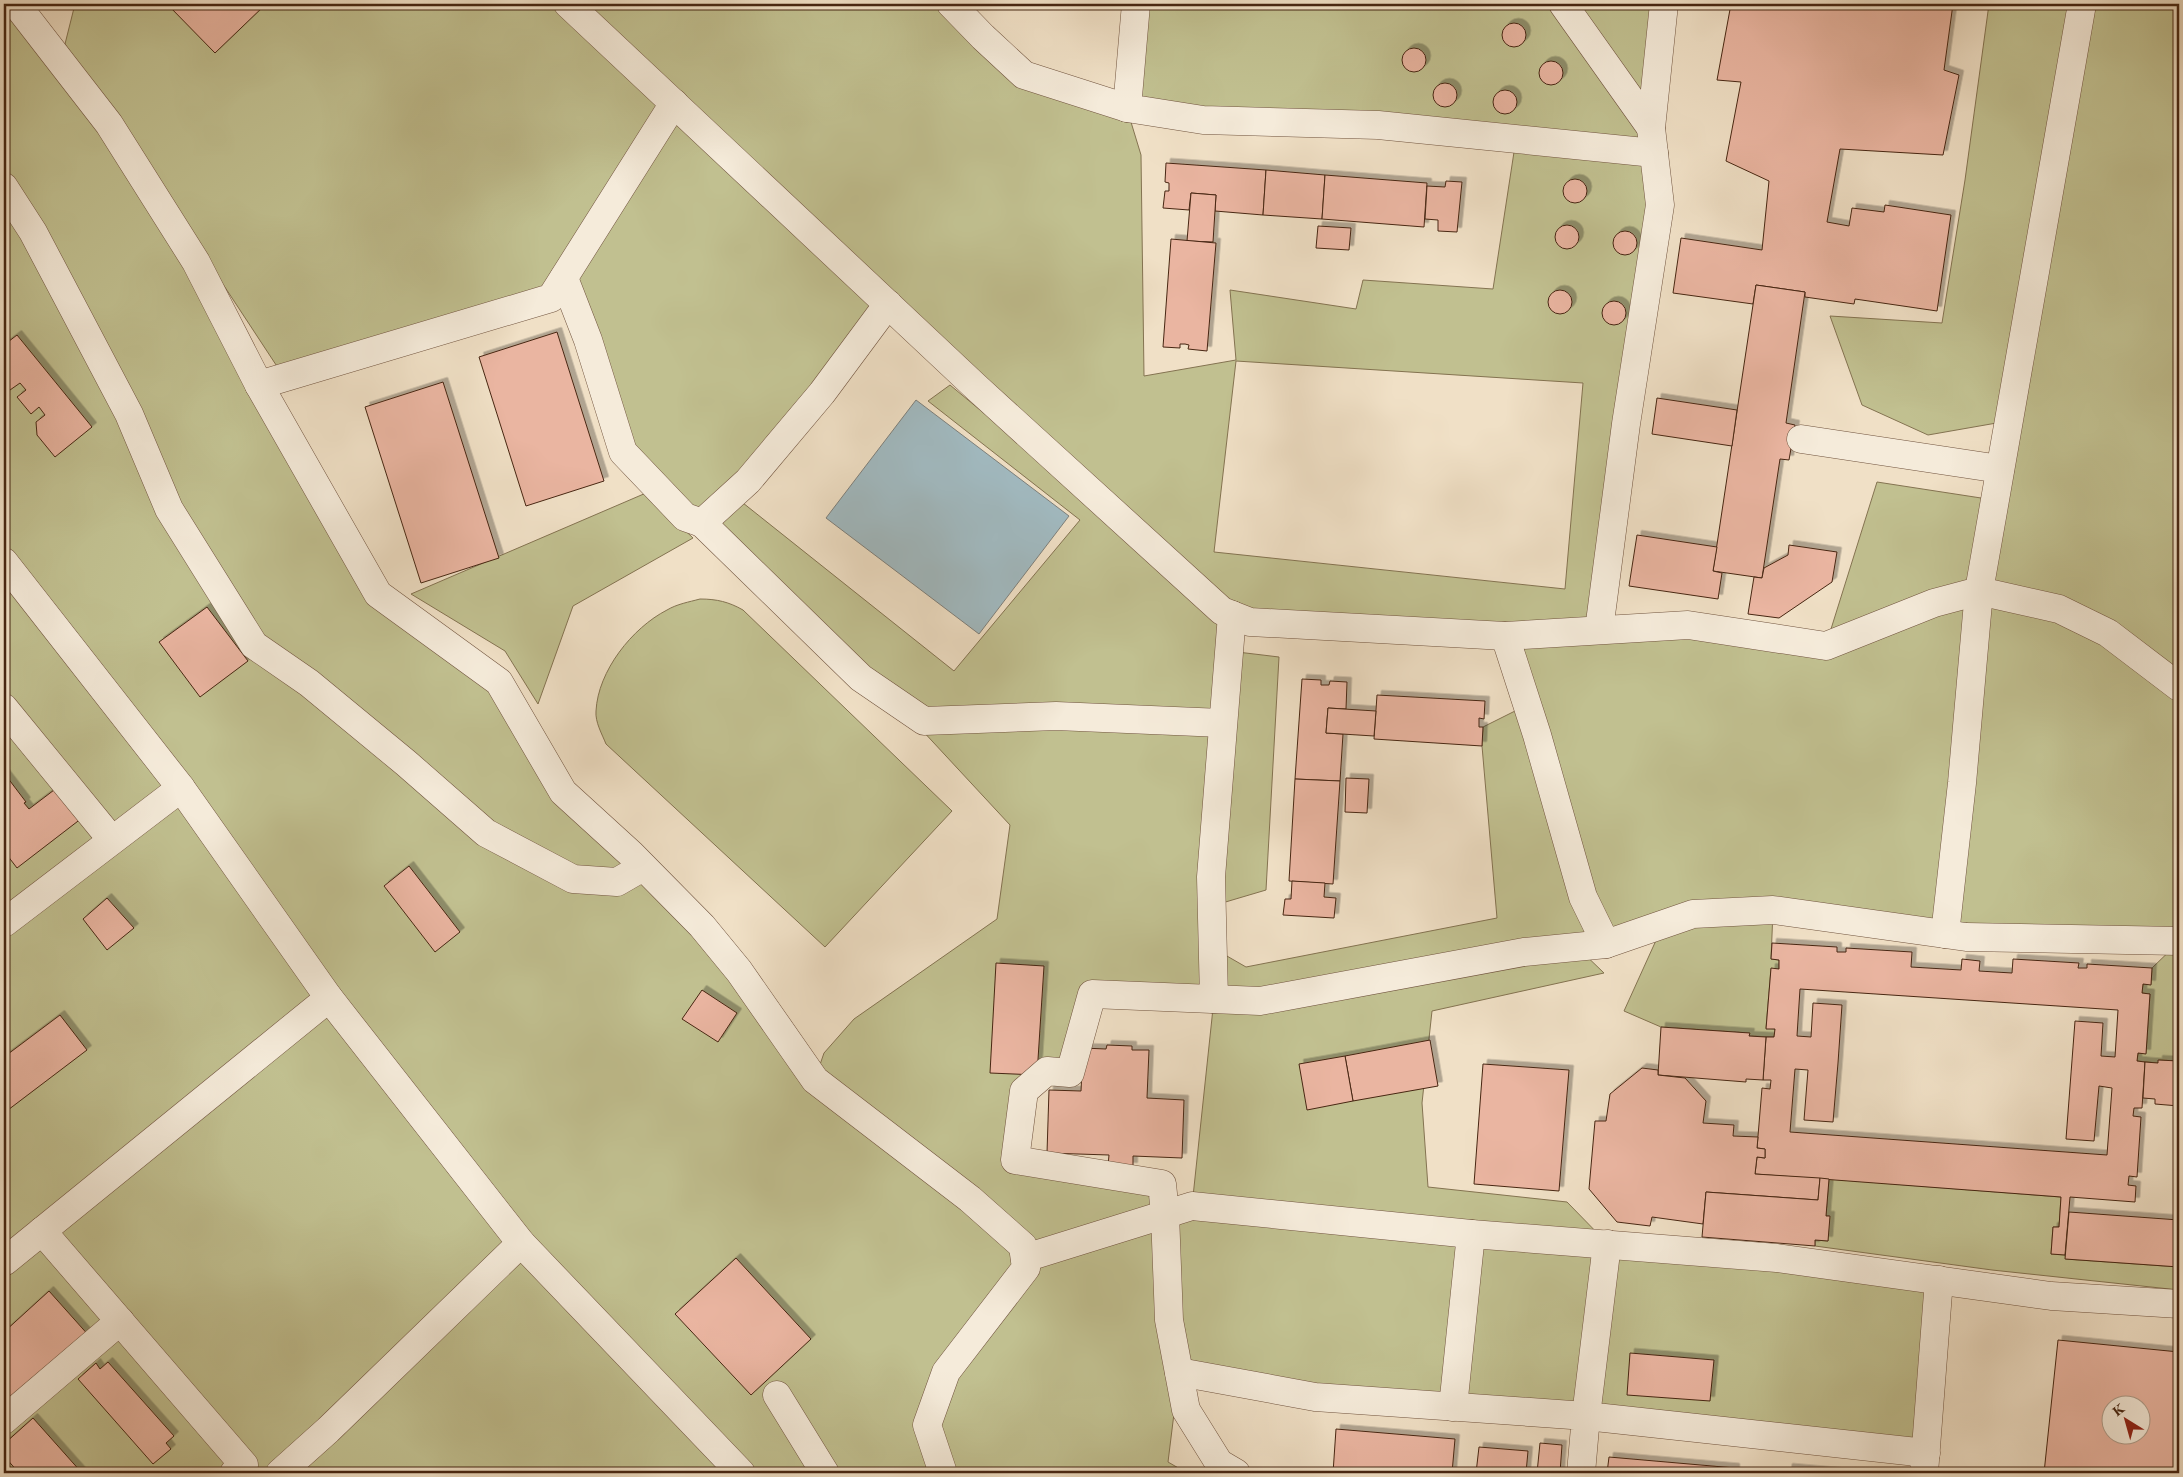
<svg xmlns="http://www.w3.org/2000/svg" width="2183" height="1477" font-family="'EB Garamond',serif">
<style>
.green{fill:#c1c090;stroke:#847351;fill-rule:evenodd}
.water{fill:#a1bac1;stroke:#7d7f7b}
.building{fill:#eab5a1;stroke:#472612;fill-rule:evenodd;filter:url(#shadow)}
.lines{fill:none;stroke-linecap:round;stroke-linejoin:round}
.minor-casing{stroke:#71543f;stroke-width:29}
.minor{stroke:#f5ebda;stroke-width:28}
</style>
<defs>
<filter id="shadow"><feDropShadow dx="4.5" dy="-4.5" stdDeviation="0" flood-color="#0004"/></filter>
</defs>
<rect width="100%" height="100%" fill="#f0e0c6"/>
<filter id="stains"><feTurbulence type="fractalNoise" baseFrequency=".004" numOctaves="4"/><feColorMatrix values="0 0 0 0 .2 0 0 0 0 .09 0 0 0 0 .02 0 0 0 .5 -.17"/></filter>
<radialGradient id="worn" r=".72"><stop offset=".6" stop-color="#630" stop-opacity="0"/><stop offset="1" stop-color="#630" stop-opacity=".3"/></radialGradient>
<g class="green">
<path d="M4 4 109 124 378 594 499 682 540 751 631 854 815 1079 824 1053 854 1019 997 919 1010 825 920 728 924 721 623 452 564 278 551 298 284 377 65 44 75 4H951L1024 75 1126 108 1122 4H1664L1660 205 1599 630 1826 645 1877 482 1994 500 2008 421 1928 435 1862 405 1830 316 1942 323 1965 180 1989 4H2179V1061L2159 1060 2158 1063 2137 1061 2138 1053H2146L2150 994 2142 993 2143 984H2151L2152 968 2179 942 1773 911 1771 959 1779 960V969H1771L1766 1028 1775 1029 1774 1037 1749 1036V1033L1661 1027 1624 1011 1663 925 1577 947 1604 973 1432 1011 1422 1103 1428 1187 1567 1202 1608 1244 1937 1289 1926 1453 1179 1373 1168 1462 1187 1473H4ZM1127 109 1516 139 1493 289 1363 280 1356 309 1230 290 1236 360 1144 376 1141 155ZM888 305 1222 611 950 385 928 401 1080 520 954 671 733 495ZM1236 361 1583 383 1565 589 1214 552ZM1233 615 1505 636 1527 705 1483 727 1482 746 1497 918 1246 967 1213 948 1212 906 1266 890 1279 657 1229 651ZM1092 994 1214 999 1192 1206 1166 1214 1162 1184 1015 1160 1024 1091 1070 1073Z"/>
<path d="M646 493 693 538 573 606 538 704 505 651 411 594Z"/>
<path d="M700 599C717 599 729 602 743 610L952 811 825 947 606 744C602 734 595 722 596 711 598 671 632 628 667 610 677 604 689 602 700 599Z"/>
<path d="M1829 1179 2061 1197 2059 1227H2053L2051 1254 2065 1255 2066 1259 2179 1267V1290L1992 1270 1815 1246V1240L1828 1241 1829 1216H1826Z"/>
</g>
<path class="water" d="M916 400 1069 516 979 634 826 518Z"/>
<g class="building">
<path d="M167 4H266L215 53Z"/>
<path d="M1731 4H1953L1944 70 1959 75 1943 155 1840 149 1827 222 1849 226 1852 208 1884 212 1885 205 1951 215 1937 311 1855 299 1854 304 1805 297V292L1756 285 1753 304 1673 293 1681 238 1762 250 1769 181 1726 161 1741 82 1717 80Z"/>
<circle cx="1514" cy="35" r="12"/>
<circle cx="1414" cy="60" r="12"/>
<circle cx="1551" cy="73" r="12"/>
<circle cx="1445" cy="95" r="12"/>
<circle cx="1505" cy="102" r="12"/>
<path d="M1166 163 1266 170 1263 215 1215 211 1216 195 1191 193 1189 210 1163 208 1165 191H1169V183L1165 182Z"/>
<path d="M1266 170 1325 175 1322 219 1263 215Z"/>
<path d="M1325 175 1427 183 1424 227 1322 219Z"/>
<circle cx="1575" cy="191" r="12"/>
<path d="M1446 181 1462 182 1457 232 1438 231V220L1425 219 1427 186 1445 187Z"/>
<path d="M1191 193 1216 195 1213 242 1187 241Z"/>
<circle cx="1567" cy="237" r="12"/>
<path d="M1318 226 1351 228 1349 250 1316 248Z"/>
<circle cx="1625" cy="243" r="12"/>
<path d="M1171 239 1216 243 1207 351 1188 349 1189 345 1185 344H1180V348L1163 347Z"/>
<path d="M1756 285 1805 292 1786 423 1795 425 1789 460 1780 459 1762 578 1713 571Z"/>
<circle cx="1560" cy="302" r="12"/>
<circle cx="1614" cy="313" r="12"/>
<path d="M557 332 604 481 526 506 479 357Z"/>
<path d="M17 335 92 427 55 457 37 435 36 422 45 415 39 407 31 414 17 397 26 390 20 383 10 390 4 389V345Z"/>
<path d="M443 382 499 558 421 583 365 407Z"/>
<path d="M1657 398 1737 410 1732 446 1652 434Z"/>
<path d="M1637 535 1717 547 1713 571 1722 573 1718 599 1629 586Z"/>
<path d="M1789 545 1837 552 1832 582 1779 618 1748 614 1754 577 1762 578 1764 568 1788 555Z"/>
<path d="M207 607 248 661 200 697 159 642Z"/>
<path d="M1302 679 1321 680V685H1329L1330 681 1347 682 1346 709 1328 708 1326 733 1343 734 1340 781 1295 779Z"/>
<path d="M1377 695 1485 701 1484 719 1479 718V727H1483L1482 746 1374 739Z"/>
<path d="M1328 708 1376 711 1374 736 1326 733Z"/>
<path d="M4 773 26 802 24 803 29 809 58 787 82 818 17 868 4 851V830L5 828 4 826Z"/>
<path d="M1346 778 1369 779 1367 813 1345 812Z"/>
<path d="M1295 779 1340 781 1333 884 1289 881Z"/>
<path d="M409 866 460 932 435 952 384 886Z"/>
<path d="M1292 881 1325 883 1324 897 1336 898 1334 918 1283 915 1285 899H1291Z"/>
<path d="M107 898 134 928 107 950 83 919Z"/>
<path d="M1772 943 1837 947V952H1846V948L1912 952 1911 967 1961 970 1962 959 1980 961 1979 971 2012 973 2013 959 2079 963 2078 968H2087V964L2152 968 2151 985 2143 984 2142 993 2150 994 2146 1054 2138 1053 2137 1061 2145 1062 2142 1108H2134L2133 1116 2141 1117 2137 1177 2129 1176 2128 1185 2136 1186 2135 1202 2070 1197 2065 1255 2051 1254 2053 1227H2059L2061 1197 1755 1174 1757 1157 1765 1158V1149L1757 1148 1762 1088 1770 1089 1771 1080H1763L1766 1037H1774L1775 1029H1766L1771 968 1779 969V960L1771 959ZM1800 989 2118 1010 2115 1057 2101 1056 2103 1023 2075 1021 2066 1139 2094 1141 2099 1086 2112 1088 2107 1155 1790 1132 1795 1069 1808 1070 1804 1120 1833 1122 1838 1063 1842 1005 1813 1003 1811 1037 1797 1036Z"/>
<path d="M996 963 1044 966 1037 1075 990 1073Z"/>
<path d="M702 990 737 1013 718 1042 682 1019Z"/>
<path d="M60 1015 87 1050 4 1113V1057Z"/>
<path d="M1661 1027 1750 1033 1749 1036 1766 1037 1763 1080 1746 1079V1082L1658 1075Z"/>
<path d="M1430 1040 1438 1086 1353 1101 1345 1056Z"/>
<path d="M1107 1045 1132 1046V1050H1149L1147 1098 1184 1100 1182 1158 1133 1156V1167L1108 1166 1109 1155 1047 1153 1049 1090 1081 1091 1083 1048 1106 1049Z"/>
<path d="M1345 1056 1353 1101 1307 1110 1299 1064Z"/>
<path d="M2158 1060 2179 1061V1106L2155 1104V1099L2143 1098 2145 1062 2158 1063Z"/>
<path d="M1483 1064 1569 1070 1559 1191 1474 1184Z"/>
<path d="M1642 1068 1658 1070V1075L1685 1078 1706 1101 1703 1123 1734 1125 1733 1136 1758 1137 1757 1148 1765 1149V1158L1757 1157 1755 1174 1820 1178 1818 1200 1706 1192 1703 1224 1652 1217 1650 1226 1617 1222 1589 1189 1595 1121H1606L1610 1094Z"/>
<path d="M1820 1178 1829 1179 1826 1216H1830L1828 1241 1815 1240V1246L1702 1237 1706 1192 1818 1200Z"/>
<path d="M2069 1212 2179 1220V1267L2065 1259Z"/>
<path d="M736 1258 811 1339 751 1395 675 1314Z"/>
<path d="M49 1291 91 1338 4 1415V1332Z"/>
<path d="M2058 1340 2179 1352V1473H2044ZM2110 1404H2140V1434H2110Z"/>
<path d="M1630 1353 1714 1360 1710 1401 1627 1395Z"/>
<path d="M108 1362 174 1436 166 1443 171 1449 153 1464 78 1379 96 1363 100 1369Z"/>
<path d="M33 1418 82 1473H19L4 1456V1444Z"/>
<path d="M1336 1429 1455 1439 1452 1473H1333Z"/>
<path d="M1540 1443 1562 1445 1560 1473H1537Z"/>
<path d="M1479 1447 1528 1451 1526 1473H1476Z"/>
<path d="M1609 1457 1735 1468V1473H1607Z"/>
<path d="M1788 1468 1843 1473H1787Z"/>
</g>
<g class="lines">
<defs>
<g id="minor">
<path d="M16 4 109 124 196 262 259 385 378 594 499 682 563 792 631 854 702 926 739 971 815 1080 970 1199 1023 1246 1026 1268 946 1372 927 1425 943 1473"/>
<path d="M568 4 977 388 1222 611 1250 622 1505 636 1688 625 1826 646 1934 603 1979 591 2059 609 2108 633 2179 687"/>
<path d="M951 4 983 37 1024 75 1127 108"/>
<path d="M1136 4 1127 108 1203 120 1378 125 1654 153"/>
<path d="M1563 4 1651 128"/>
<path d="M4 187 33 232 129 414 169 509 254 645 309 683 406 763 486 833 573 879 617 882 643 867"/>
<path d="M564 278 588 340 623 452 685 517 702 523 748 481 822 393 888 304"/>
<path d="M259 385 551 298 674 103"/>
<path d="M1801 439 2000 469"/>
<path d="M702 523 861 678 924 721 1056 716 1222 723"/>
<path d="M4 562 181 788 329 998 521 1243 741 1473"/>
<path d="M1599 630 1626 424 1660 205 1651 128 1664 4"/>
<path d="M1505 636 1537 735 1583 897 1606 944"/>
<path d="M4 708 112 840"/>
<path d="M4 923 181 788"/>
<path d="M1945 934 1962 783 1979 591 2082 4"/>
<path d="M1214 999 1211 877 1232 615"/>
<path d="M42 1231 244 1465 234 1473"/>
<path d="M1607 1244 1586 1416 1926 1453"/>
<path d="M1025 1258 1192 1206 1471 1234 1777 1258 2051 1296 2179 1304"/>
<path d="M4 1262 329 998"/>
<path d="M1179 1372 1315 1397 1586 1416 1581 1473"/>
<path d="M777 1395 825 1473"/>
<path d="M1453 1407 1471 1234"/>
<path d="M4 1420 120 1321"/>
<path d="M280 1473 328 1430 521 1243"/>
<path d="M1236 1473 1219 1463 1186 1410 1169 1320 1165 1214 1162 1184 1015 1160 1024 1091 1047 1071 1070 1073 1092 994 1260 1001 1524 952 1606 944 1693 914 1773 910 1966 937 2179 941"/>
<path d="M1924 1473 1939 1280"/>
</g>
</defs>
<use href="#minor" class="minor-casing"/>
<use href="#minor" class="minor"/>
</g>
<rect width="2183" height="1477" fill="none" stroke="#f0e0c6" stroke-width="20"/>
<rect x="5" y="5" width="2173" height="1467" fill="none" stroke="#472612" stroke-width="2.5"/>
<rect x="10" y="10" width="2163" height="1457" fill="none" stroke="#472612"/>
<g transform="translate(2126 1420) rotate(323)"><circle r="24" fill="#f5ebda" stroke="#af9c8a"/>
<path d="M0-4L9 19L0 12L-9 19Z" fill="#8f2418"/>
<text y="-8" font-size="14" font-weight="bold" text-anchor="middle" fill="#472612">K</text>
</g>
<rect width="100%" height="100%" filter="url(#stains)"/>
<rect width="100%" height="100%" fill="url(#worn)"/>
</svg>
